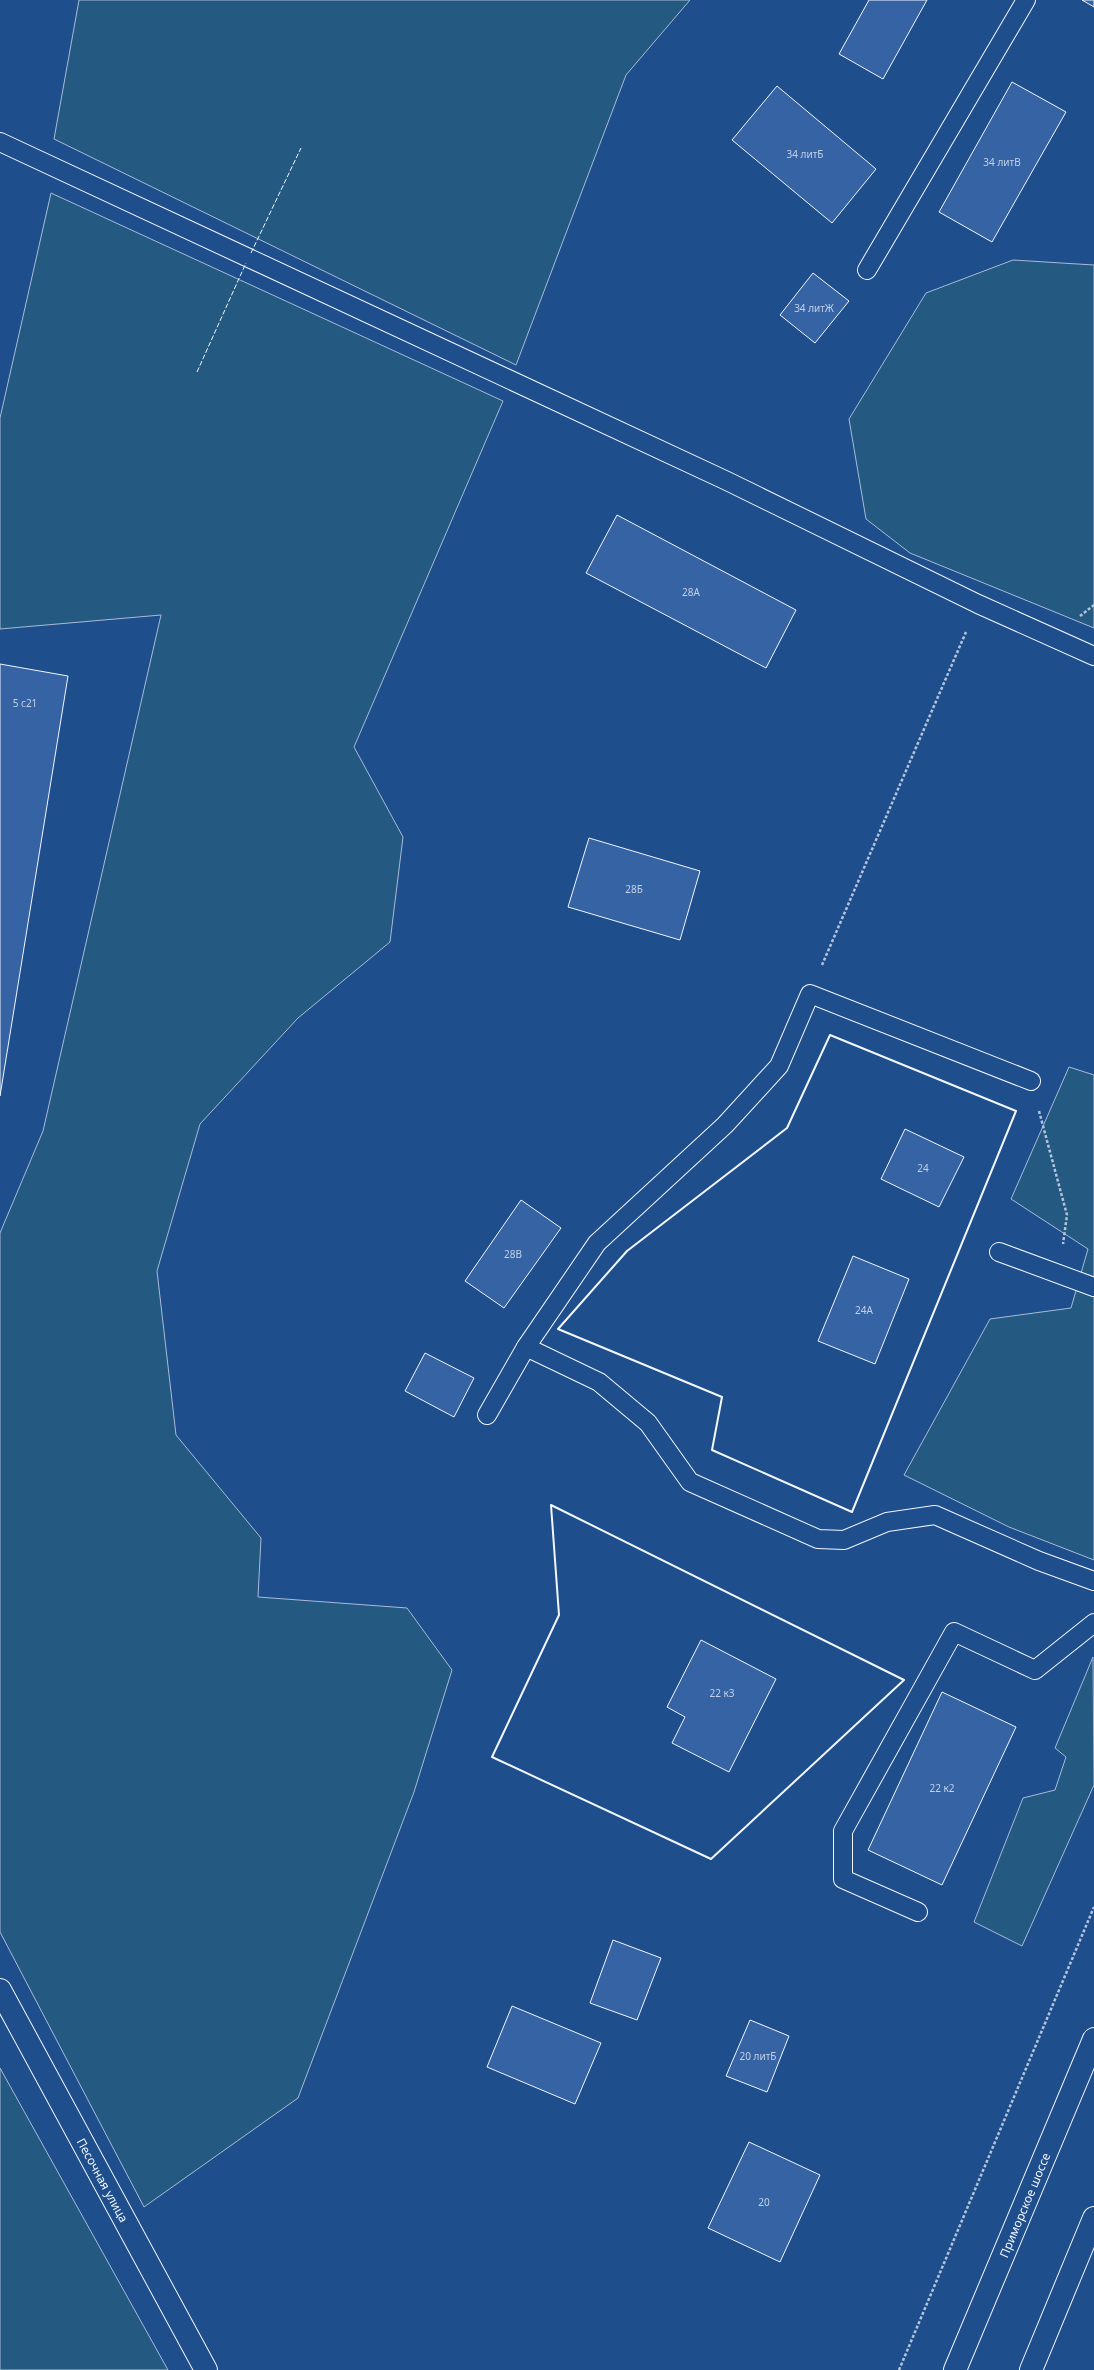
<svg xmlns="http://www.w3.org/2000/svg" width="1094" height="2370" font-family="'Noto Sans',sans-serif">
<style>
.green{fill:#245a82;stroke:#a8bbd7}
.building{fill:#3563a3;stroke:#f2f6ff}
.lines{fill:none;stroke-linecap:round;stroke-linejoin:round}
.lane-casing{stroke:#f2f6ff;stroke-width:20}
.street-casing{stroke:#f2f6ff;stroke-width:24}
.primary-casing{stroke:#f2f6ff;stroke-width:24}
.path{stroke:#b3c4dc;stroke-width:2.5;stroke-dasharray:3 2;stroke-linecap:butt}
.lane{stroke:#1f4e8c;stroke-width:18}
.street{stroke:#1f4e8c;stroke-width:22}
.primary{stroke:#1f4e8c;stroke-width:22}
.fence{stroke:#f2f6ff;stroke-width:1;stroke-dasharray:5 2;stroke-linecap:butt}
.wall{stroke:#f2f6ff;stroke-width:2}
.labels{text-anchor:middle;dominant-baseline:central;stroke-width:3;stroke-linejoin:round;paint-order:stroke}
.number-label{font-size:10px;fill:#c3d1e8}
.street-label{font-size:12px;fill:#f2f6ff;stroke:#1f4e8c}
</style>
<rect width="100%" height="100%" fill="#1f4e8c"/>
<g class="green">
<path d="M79 0H690L626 75 516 365 54 139Z"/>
<path d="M51 193 503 401 354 747 403 837 390 942 298 1018 200 1124 157 1271 176 1435 261 1538 258 1597 407 1608 452 1670 414 1792 298 2098 144 2207 0 1932V1233L43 1131 161 615 0 629V418Z"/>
<path d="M1013 260 1094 265V628L910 553 866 519 849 419 926 293Z"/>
<path d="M1069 1067 1094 1075V1560L1009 1527 904 1475 990 1319 1071 1308 1088 1249 1011 1199Z"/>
<path d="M1093 1657 1094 1785 1022 1946 974 1922 1023 1798 1055 1790 1066 1757 1055 1748Z"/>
<path d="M0 2068 168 2370H0Z"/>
</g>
<g class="building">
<path d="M869 0H927L883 79 839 54Z"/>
<path d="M1082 0H1094V7Z"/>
<path d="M1012 82 1066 112 992 242 939 212Z"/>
<path d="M777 86 876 169 832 223 732 140Z"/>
<path d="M813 273 849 301 815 343 780 315Z"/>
<path d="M617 515 796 610 766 668 586 573Z"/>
<path d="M0 664 68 676 0 1096Z"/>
<path d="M589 838 700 871 680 940 568 907Z"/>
<path d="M905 1129 964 1157 939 1207 881 1179Z"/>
<path d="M521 1200 561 1228 504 1308 465 1281Z"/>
<path d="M853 1256 909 1279 875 1364 818 1341Z"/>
<path d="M425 1353 474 1378 454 1417 405 1391Z"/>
<path d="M701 1640 776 1679 729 1772 672 1743 685 1717 667 1707Z"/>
<path d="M942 1692 1016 1727 942 1885 868 1850Z"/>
<path d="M613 1940 661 1958 637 2020 590 2003Z"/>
<path d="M512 2006 601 2043 575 2104 487 2067Z"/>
<path d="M750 2020 789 2036 767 2092 726 2076Z"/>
<path d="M749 2142 820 2175 780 2262 708 2228Z"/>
</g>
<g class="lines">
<defs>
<g id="lane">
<path d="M0 142 727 481 978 604 1094 656"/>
<path d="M867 270 1026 0"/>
<path d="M999 1252 1094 1287"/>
<path d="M526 1347 599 1382 648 1423 690 1482 818 1539 844 1540 887 1522 935 1515 1039 1561 1094 1581"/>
<path d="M487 1415 526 1347 597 1243 725 1125 779 1066 810 994 1031 1081"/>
<path d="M918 1912 843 1879V1831L954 1632 1035 1670 1094 1623"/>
</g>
<g id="street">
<path id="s1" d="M0 1990 206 2370"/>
</g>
<g id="primary">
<path id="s2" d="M955 2370 1094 2039"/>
<path d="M1031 2370 1094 2218"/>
</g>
</defs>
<use href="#lane" class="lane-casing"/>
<use href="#street" class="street-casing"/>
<use href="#primary" class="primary-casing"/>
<g class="path">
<path d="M1080 616 1094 605"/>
<path d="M822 965 966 632"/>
<path d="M1039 1111 1067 1215 1063 1244"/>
<path d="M899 2370 1094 1907"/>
</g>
<use href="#lane" class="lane"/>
<use href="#street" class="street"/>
<use href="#primary" class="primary"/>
<g class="fence">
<path d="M251 253 301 148"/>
<path d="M197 372 246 263"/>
</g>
<g class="wall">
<path d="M830 1035 1016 1111 852 1512 712 1450 722 1397 558 1329 627 1251 787 1128Z"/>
<path d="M551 1505 904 1680 711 1859 492 1757 559 1615Z"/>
</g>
</g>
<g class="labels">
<g class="number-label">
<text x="805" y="154">34 литБ</text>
<text x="1002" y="162">34 литВ</text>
<text x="814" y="308">34 литЖ</text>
<text x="691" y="592">28А</text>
<text x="25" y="703">5 с21</text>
<text x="634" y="889">28Б</text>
<text x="923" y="1168">24</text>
<text x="513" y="1254">28В</text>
<text x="864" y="1310">24А</text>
<text x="722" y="1693">22 к3</text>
<text x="942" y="1788">22 к2</text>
<text x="758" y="2056">20 литБ</text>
<text x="764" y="2202">20</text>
</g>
<g class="street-label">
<text stroke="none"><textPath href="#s1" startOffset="216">Песочная улица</textPath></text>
<text stroke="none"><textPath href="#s2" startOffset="179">Приморское шоссе</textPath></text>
</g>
</g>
</svg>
